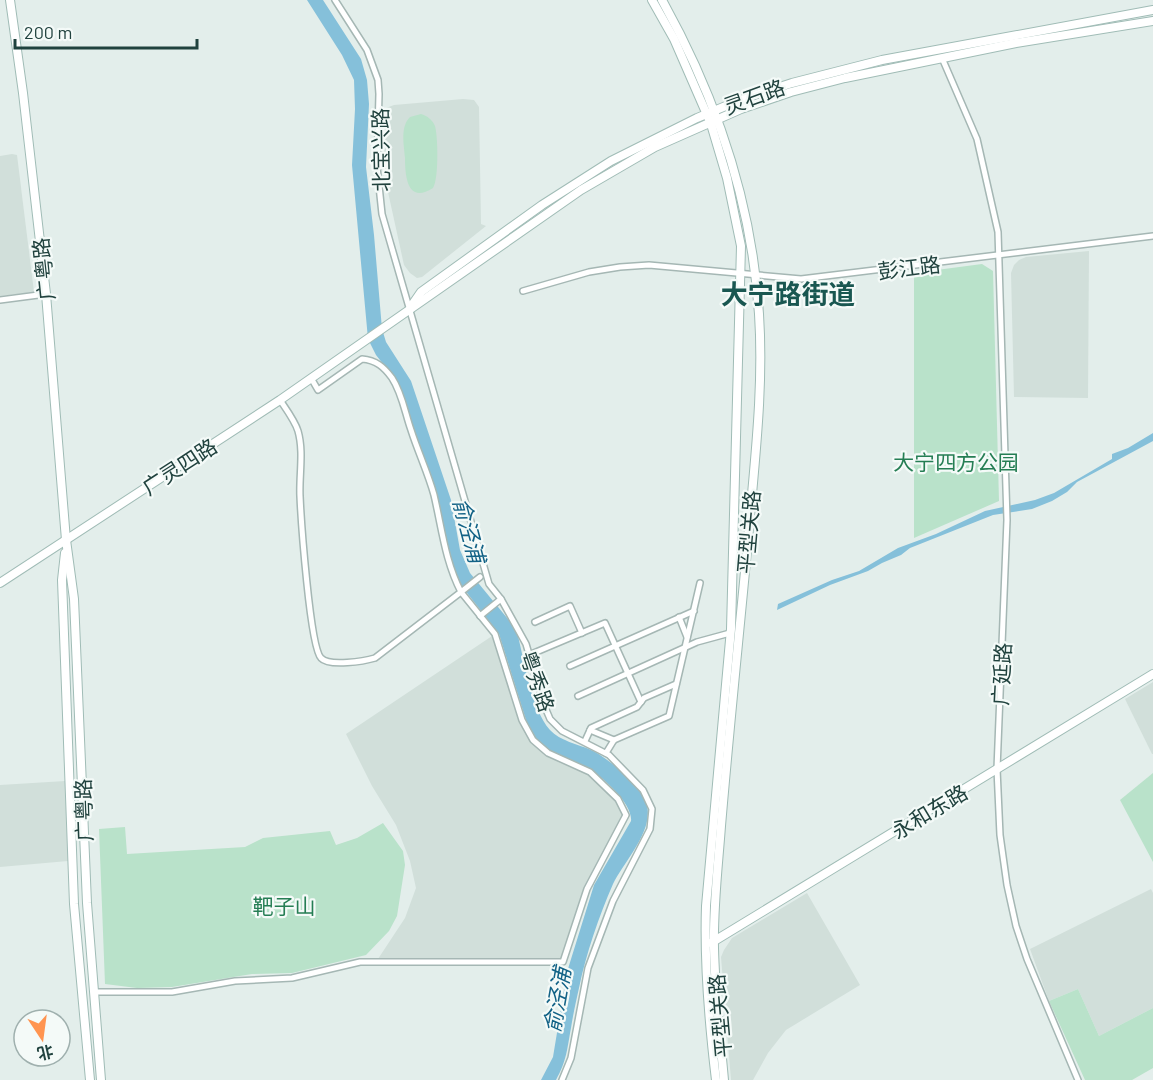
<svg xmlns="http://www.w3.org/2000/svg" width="1153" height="1080" font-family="Barlow,'Noto Sans SC',sans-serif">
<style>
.built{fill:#d1dfda}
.green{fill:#b9e2ca}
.water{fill:#85c0da}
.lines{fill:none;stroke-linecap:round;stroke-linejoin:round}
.street-casing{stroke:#a5b7b4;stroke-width:8}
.secondary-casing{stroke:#a0bcb6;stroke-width:10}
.street{stroke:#fff;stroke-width:5}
.secondary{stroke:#fff;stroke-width:8}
.labels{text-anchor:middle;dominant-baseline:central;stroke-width:4.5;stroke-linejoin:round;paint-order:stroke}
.street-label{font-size:21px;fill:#20423e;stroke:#f4faf8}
.park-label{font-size:21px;fill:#257e54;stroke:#f4faf8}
.water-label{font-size:22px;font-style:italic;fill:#126286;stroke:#f4faf8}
.district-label{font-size:27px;font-weight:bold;fill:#195751;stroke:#f4faf8}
</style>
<rect width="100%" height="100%" fill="#e3eeeb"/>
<g class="built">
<path d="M463 99 474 100 479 107 481 224 486 226 422 277 417 278 410 273 404 265 388 192 384 158 386 108 394 105Z"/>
<path d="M12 154 17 155 34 292 0 296V156Z"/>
<path d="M1089 251 1088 398 1014 397 1011 273 1014 265 1019 260 1026 257Z"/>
<path d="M495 634 522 720 533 740 548 753 590 772 618 799 626 815 587 889 563 962H376L405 918 416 888 410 861 396 825 372 786 346 734Z"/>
<path d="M1153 682V754H1152L1125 699Z"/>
<path d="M65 781 68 861 0 867V785Z"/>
<path d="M1151 889 1153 893V1008L1099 1036 1078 989 1049 1001 1030 949Z"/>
<path d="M807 893 860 985 786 1030 768 1053 753 1080H731L721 957 724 950 732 938Z"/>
</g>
<g class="green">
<path d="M421 114C427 116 432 119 435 126 438 136 439 179 433 188 407 205 405 175 405 158 404 144 400 127 410 117Z"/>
<path d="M982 264 993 271 999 501 914 538V273Z"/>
<path d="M1153 773V862L1120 800Z"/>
<path d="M383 823 403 851 405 865 397 916 389 931 366 955 292 973 252 974 172 987 137 988 105 984 99 829 125 827 127 854 245 847 263 838 330 831 336 845 357 838Z"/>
<path d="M1078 989 1099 1036 1153 1008V1068L1132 1080H1085L1049 1001Z"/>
</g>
<g class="water">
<path d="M307 0H323L361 59 367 80 369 104 366 167 374 235 382 329 386 342 411 381 451 500 460 550 470 573 512 624 518 636C525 664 531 708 550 730 560 741 578 744 591 750 607 757 640 785 646 802 656 829 624 861 613 884 599 916 586 954 579 988 576 1001 573 1015 571 1028 567 1049 567 1060 556 1080H541L553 1057 567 972 594 885 631 821C633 805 605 779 592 771 580 762 563 759 550 751 537 743 530 731 525 717L499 634 457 580 452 569 427 475 391 374 376 355 368 339 352 165 355 109 354 80 342 55Z"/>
<path d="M1153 433V441L1077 482 1067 492 1052 501 1032 509 993 515 910 548 901 555 882 563 868 571 830 585 777 610 778 604 832 580 859 571 898 548 936 534 985 511 1035 500 1054 493 1112 459V454L1128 448Z"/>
</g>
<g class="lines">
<defs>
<g id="street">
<path d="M335 0 367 50 378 80 379 94 377 167 382 214 489 584 501 599 526 644 544 705 550 719 562 731 609 755 643 790 652 809 650 829 613 901 588 968 571 1058 562 1080"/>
<path d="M942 58 977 139 998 232 1007 520 997 769 1000 835 1007 885 1016 926 1027 959 1078 1080"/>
<path d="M523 291 589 272 620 267 649 265 801 279 1153 236"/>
<path d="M0 300 46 294"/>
<path d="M311 378 318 390 362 359C376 360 384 367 392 378 402 393 405 413 411 430 418 452 428 473 434 495 442 529 445 561 461 592L480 577"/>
<path d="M480 616 501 599"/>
<path d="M679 617 687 637"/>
<path d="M535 622 570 606 582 633"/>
<path d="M529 655 605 623 641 702"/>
<path d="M570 666 694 611"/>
<path d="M578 696 697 642 730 633"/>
<path d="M590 730 614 740"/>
<path d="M585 741 591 728 637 707 644 698 676 684"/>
<path d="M606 753 614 740 669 716 700 583"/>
<path d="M94 992H172L235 981 292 978 360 962H563L587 889 626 815 618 799 590 772 548 753 533 740 522 720 495 634 461 592 375 658C365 661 329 667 321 658 310 647 301 519 300 496 299 475 304 452 298 431 295 421 286 409 280 400"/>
</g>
<g id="secondary">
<path d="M10 0 23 93 46 294 66 540 74 599 87 903 101 1080"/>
<path d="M652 0 674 39 711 124 727 178 741 246 731 629 706 906C704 965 709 1022 716 1080"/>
<path d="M662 0C716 97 752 203 759 314 764 390 754 465 748 540 739 636 729 731 721 826 718 867 713 907 714 948 715 992 720 1036 724 1080"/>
<path d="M412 305 421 292 542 205 611 161 697 118 740 100 792 83 882 60 1153 10"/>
<path d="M65 553 62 580 74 904 90 1080"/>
<path d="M0 583 280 400 581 190 655 147 741 109 791 92 845 78 1016 43 1153 21"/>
<path d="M711 943 1153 674"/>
</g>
</defs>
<use href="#street" class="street-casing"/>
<use href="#secondary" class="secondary-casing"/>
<use href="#street" class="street"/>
<use href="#secondary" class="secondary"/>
</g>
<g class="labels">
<g class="street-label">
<text transform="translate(754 96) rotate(-20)">灵石路</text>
<text transform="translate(380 150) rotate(-91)">北宝兴路</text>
<text transform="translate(909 267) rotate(-7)">彭江路</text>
<text transform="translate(43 269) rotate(-96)">广粤路</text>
<text transform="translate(179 466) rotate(-33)">广灵四路</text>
<text transform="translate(748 532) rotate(-85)">平型关路</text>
<text transform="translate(1001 674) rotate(-87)">广延路</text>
<text transform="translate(538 681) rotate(71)">粤秀路</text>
<text transform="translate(83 810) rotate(-92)">广粤路</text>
<text transform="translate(929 811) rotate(-31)">永和东路</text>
<text transform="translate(719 1016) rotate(-95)">平型关路</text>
</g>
<g class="park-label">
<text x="956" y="461">大宁四方公园</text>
<text x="284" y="905">靶子山</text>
</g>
<g class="water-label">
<text transform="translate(470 530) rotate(75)">俞泾浦</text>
<text transform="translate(556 1000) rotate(-80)">俞泾浦</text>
</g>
<g class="district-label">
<text x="788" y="293">大宁路街道</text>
</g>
</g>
<g transform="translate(42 1038) rotate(167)"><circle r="28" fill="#f4faf8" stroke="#9fb0ae" stroke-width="1.5"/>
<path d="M0-4.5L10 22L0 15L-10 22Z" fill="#ff9450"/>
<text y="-9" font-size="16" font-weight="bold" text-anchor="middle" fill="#20423e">北</text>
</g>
<path d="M15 39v9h182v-9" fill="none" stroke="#20423e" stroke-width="3"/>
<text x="24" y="39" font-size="18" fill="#20423e" stroke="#f4faf8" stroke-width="4.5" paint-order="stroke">200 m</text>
</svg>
